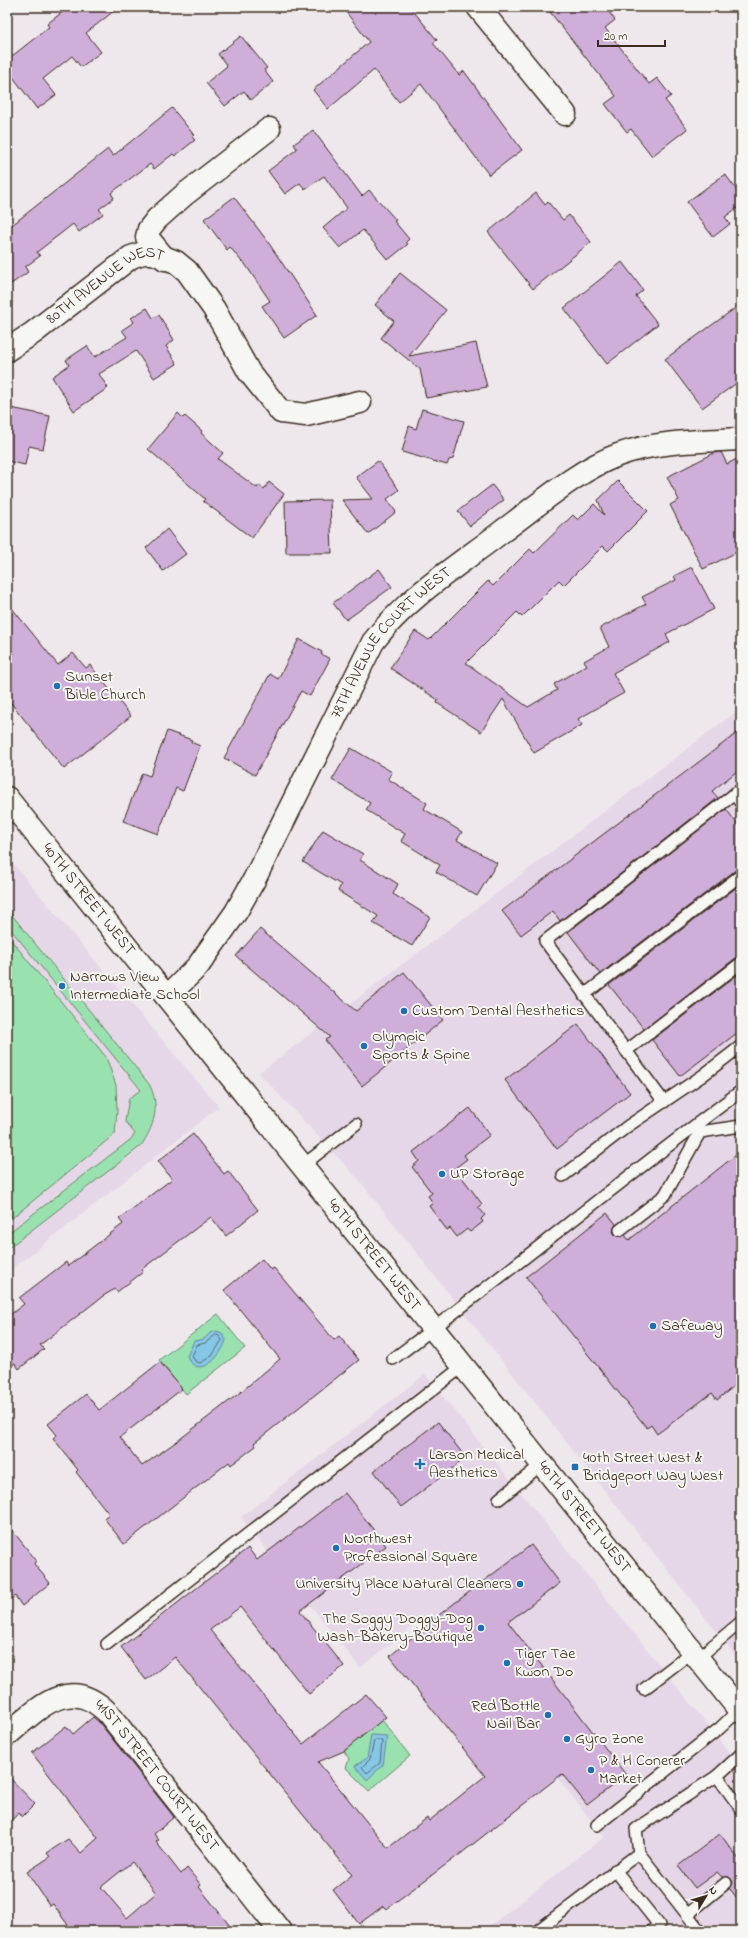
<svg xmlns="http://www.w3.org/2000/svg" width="748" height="1938" font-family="'Indie Flower',sans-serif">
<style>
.built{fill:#e5d7e7}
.green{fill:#99e2b0;stroke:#6a8667}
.water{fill:#86c7e6;stroke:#688896}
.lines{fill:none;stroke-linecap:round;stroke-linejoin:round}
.shore{stroke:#59696e;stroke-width:1}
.building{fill:#cfafda;stroke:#3b2a1e;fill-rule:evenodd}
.lane-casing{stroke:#3b2a1e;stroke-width:14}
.street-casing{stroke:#3b2a1e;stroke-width:25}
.secondary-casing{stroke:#3b2a1e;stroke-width:25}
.lane{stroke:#f6f6f2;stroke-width:11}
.street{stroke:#f6f6f2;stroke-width:22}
.secondary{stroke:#f6f6f2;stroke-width:22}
.poi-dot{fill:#1f6fb2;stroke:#f6f6f2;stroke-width:1.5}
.labels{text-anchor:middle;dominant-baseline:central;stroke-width:4;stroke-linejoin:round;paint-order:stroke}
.street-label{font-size:16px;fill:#3b2a1e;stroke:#f6f6f2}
.poi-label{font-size:16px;fill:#3b2a1e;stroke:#f6f6f2;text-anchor:start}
</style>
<rect width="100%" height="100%" fill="#eee8ed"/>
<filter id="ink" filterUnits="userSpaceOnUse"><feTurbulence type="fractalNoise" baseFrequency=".025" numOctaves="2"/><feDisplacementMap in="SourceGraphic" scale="8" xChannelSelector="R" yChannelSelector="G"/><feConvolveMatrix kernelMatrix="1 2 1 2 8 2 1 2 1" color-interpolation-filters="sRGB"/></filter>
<g filter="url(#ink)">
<g class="built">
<path d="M741 708V1663L359 1180 259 1073Z"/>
<path d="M11 861 219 1107 7 1273V864Z"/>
<path d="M425 1374 741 1766V1931H483L604 1837 429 1614 360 1668 241 1517Z"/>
</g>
<g class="green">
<path d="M7 909 149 1084C161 1106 154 1126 141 1146L7 1249V1234L130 1140 135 1134 125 1121 129 1098 141 1090 12 931 7 924Z"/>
<path d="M7 935 106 1057 116 1085 117 1111 115 1134 7 1222Z"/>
<path d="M218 1314 245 1348 186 1394 159 1360Z"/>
<path d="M382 1720 410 1756 369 1791 346 1768 349 1759 344 1751Z"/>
</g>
<g class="water">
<path d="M216 1331 222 1333 226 1340C222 1356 198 1382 187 1356L194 1341 204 1339 210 1333Z"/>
<path d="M371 1735 387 1736 383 1765 367 1780 355 1766 367 1758Z"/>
</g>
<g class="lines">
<g class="shore">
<path d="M216 1335 219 1336 222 1340 212 1356 200 1363 195 1361 192 1356 197 1345 205 1343Z"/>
<path d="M376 1740 382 1741 380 1763 367 1773 362 1767 370 1759 374 1741Z"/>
</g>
</g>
<g class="building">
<path d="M69 7H119L86 33 101 52 81 67 72 56 43 79 56 95 37 109 7 69V60L49 27 47 24Z"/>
<path d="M342 7H410L437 40 433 43 459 75 464 71 522 150 489 175 421 84 399 102 374 70 328 109 313 90 369 42Z"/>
<path d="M546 7H605L615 20 605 28 649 84 657 78 671 96 665 100 687 129 652 156 631 129 627 132 605 104 616 96Z"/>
<path d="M241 36 267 68 264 70 273 82 251 100 244 91 225 106 206 83 227 66 218 54Z"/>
<path d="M172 108 194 135 192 137 195 140 175 156 173 154 154 169 150 164 111 193 114 198 99 209 103 214 79 232 73 224 37 252 40 256 25 267 28 272 7 287V229L108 149 113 156Z"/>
<path d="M313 130 362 196 369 190 396 220 394 221 409 239 406 242 408 244 388 260 363 230 340 248 323 228 347 208 324 176 305 189 300 183 285 194 268 171 297 149 294 144Z"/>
<path d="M725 174 741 196V205L725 217 730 224 713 237 687 202Z"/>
<path d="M536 193 545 205 548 202 563 220 569 215 591 242 533 289 488 232Z"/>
<path d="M234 197 268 242 317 315 284 338 262 306 270 301 243 261 242 262 230 247 227 250 204 219Z"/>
<path d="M622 262 643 290 636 296 658 324 607 364 564 308Z"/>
<path d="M400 273 446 310 409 356 476 343 487 387 426 398 420 369 381 338 394 321 375 305Z"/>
<path d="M741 304V380L702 408 665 359Z"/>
<path d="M147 308 153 318 159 315 174 340 166 346 177 364 154 378 136 351 99 374 108 388 74 411 52 377 69 365 66 360 87 346 95 357 127 337 122 330 134 322 131 318Z"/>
<path d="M11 408 50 416 43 449 29 446 25 465 7 461V428Z"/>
<path d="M422 409 464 421 453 459 449 460 447 465 402 452 409 426 416 429Z"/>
<path d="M178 413 183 418 185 416 202 431 201 433 223 453 218 459 257 488 259 485 264 489 269 482 284 494 252 538 203 501 205 499 148 449Z"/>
<path d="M721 452 727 464 741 457V550L703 569 670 505 679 500 667 477 714 453Z"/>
<path d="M378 461 399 490 387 499 396 512 368 534 342 500 373 499 356 477Z"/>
<path d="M618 481 648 511 608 551 603 546 564 585 559 580 522 617 517 612 466 663 528 707 557 690 554 684 587 665 584 661 609 647 600 628 646 604 642 597 676 580 674 576 692 567 714 609 666 634 670 642 613 673 624 693 578 719 582 725 534 753 503 699 481 732 437 703 438 700 390 668 415 631 429 640 488 581 493 586 530 549 534 553 573 515 578 520 594 504 604 515 598 500Z"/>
<path d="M492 485 504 500 470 526 458 511Z"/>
<path d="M330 500 332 553H286L285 501Z"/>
<path d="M167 529 186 554 163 571 146 548Z"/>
<path d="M379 569 392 587 346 620 333 603Z"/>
<path d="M7 602 58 665 73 653 86 668 90 665 131 716 64 769 7 698Z"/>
<path d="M299 639 322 652 321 654 330 659 310 696 301 691 255 775 224 758 270 674 278 679Z"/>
<path d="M741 730V768L712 791 718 798 560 921 553 911 521 935 502 911Z"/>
<path d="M167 731 192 740 191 742 200 746 183 791 176 788 158 834 123 821 142 773 150 776Z"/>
<path d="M351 748 392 772 388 779 427 803 424 809 462 832 457 840 497 863 477 896 436 872 440 865 401 841 405 834 366 810 370 803 332 780Z"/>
<path d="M726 809 741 829V868L737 869 600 974 568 932Z"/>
<path d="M323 830 363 854 360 860 398 884 393 894 430 917 412 946 373 923 378 916 338 891 341 885 303 862Z"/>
<path d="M741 884V956L737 957 644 1029 609 985Z"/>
<path d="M260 929 356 1011 404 972 443 1020 362 1086 325 1040 330 1037 236 956Z"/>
<path d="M741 972V1030L680 1076 652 1040Z"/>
<path d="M578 1024 630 1093 557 1149 505 1080Z"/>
<path d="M470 1108 490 1135 464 1155 467 1159 455 1168 482 1204 478 1207 485 1215 481 1219 483 1222 470 1232 467 1229 457 1237 450 1228 447 1230 429 1206 433 1203 428 1196 432 1193 412 1167 419 1161 413 1152Z"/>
<path d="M193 1134 224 1174 228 1171 258 1210 226 1236 211 1217 142 1269 143 1272 117 1292 115 1289 103 1296 40 1345 44 1349 19 1369 15 1363 7 1369V1317L24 1304 19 1298 66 1262 68 1266 123 1224 119 1219 172 1179 158 1161Z"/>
<path d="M741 1151V1376L739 1382 717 1400 712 1393 657 1434 651 1425 647 1428 526 1277 607 1213 616 1224 613 1231 615 1235 621 1237 625 1235 629 1240Z"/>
<path d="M262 1259 271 1270 274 1268 334 1340 339 1336 359 1360 254 1443 256 1446 231 1465 229 1462 124 1544 104 1518 109 1514 76 1472 78 1470 53 1438 57 1435 48 1424 86 1394 99 1410 160 1362 182 1389 120 1437 142 1466 180 1439 242 1391 280 1359 224 1290Z"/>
<path d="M438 1422 466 1458 401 1507 374 1471Z"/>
<path d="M345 1493 386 1546 300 1611 344 1666 309 1694 240 1607 210 1630 303 1744 366 1694 386 1717 344 1751 318 1762 388 1848 427 1818 429 1821 485 1776 390 1656 439 1615 531 1545 560 1583 508 1622 626 1775 587 1805 562 1774 463 1852 386 1909 383 1906 359 1924 333 1890 352 1875 175 1657 146 1680 121 1647 248 1548 257 1560Z"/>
<path d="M7 1524 36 1560 34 1564 50 1583 22 1606 15 1596 7 1602Z"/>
<path d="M93 1717 99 1722 174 1817 154 1834 159 1840 156 1842 181 1874 187 1868 201 1885 199 1887 234 1931H72L53 1904 50 1906 27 1872 50 1857 47 1853 68 1839 81 1853 98 1838 32 1753 66 1726 73 1734ZM132 1862 156 1893 127 1918 101 1887Z"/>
<path d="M7 1775 35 1804 22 1817 19 1813 7 1824Z"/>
<path d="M720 1834 741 1862V1903L730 1889 733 1882 729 1877H722L717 1872 695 1888 678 1866Z"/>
</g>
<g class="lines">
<defs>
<g id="lane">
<path d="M734 794 741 803"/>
<path d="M584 995 741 875"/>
<path d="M626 1051 741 963"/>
<path d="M664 1102 545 941 741 789"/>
<path d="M700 1132 741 1126"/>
<path d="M302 1166 356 1124"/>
<path d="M563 1176 628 1126 702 1076 741 1046"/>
<path d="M620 1230 665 1195 700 1132"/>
<path d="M393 1359C511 1271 623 1178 741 1091"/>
<path d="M499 1499 542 1464"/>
<path d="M107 1644 463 1366"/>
<path d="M698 1658 741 1622"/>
<path d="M644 1689 692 1652"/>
<path d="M717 1776 741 1809"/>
<path d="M597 1825 720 1728 739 1710"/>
<path d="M615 1870 659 1925 651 1931"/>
<path d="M688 1914 726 1883"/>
<path d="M537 1931 639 1853"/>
<path d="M700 1931 639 1853 636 1829 717 1776 741 1754"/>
</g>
<g id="street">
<path d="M478 7 565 114"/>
<path d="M165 259 147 237 149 229 157 219 184 195 269 129"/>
<path id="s1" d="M7 350 33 333 131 257 143 253H153L176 262 187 271 214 309 249 372 281 412 306 415 360 402"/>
<path id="s2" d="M167 997 198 966 236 912 254 880 373 642C408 596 459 565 504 530 540 504 576 471 618 455 656 441 701 441 741 439"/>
<path id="s3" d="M7 1735C39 1708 69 1674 108 1713L280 1931"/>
</g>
<g id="secondary">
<path id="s4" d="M7 798 741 1712"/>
</g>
</defs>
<use href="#lane" class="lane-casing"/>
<use href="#street" class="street-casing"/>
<use href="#secondary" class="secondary-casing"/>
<use href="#lane" class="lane"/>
<use href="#street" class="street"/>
<use href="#secondary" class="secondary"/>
</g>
</g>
<g class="poi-dot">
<circle cx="57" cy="686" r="4"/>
<circle cx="62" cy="986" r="4"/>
<circle cx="404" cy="1011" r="4"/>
<circle cx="364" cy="1046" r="4"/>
<circle cx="442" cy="1174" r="4"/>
<circle cx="653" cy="1326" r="4"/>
<path d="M418 1458h4v4h4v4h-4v4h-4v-4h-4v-4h4z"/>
<rect x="571" y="1463" width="8" height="8" rx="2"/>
<circle cx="336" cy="1548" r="4"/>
<circle cx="520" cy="1584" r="4"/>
<circle cx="481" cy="1628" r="4"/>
<circle cx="507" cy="1663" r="4"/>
<circle cx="548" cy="1715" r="4"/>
<circle cx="567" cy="1739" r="4"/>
<circle cx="591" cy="1770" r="4"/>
</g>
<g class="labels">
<g class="street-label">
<text stroke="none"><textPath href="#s1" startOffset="120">80TH AVENUE WEST</textPath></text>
<text stroke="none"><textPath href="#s2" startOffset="423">78TH AVENUE COURT WEST</textPath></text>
<text stroke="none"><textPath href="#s4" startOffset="130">40TH STREET WEST</textPath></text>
<text stroke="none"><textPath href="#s4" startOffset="586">40TH STREET WEST</textPath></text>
<text stroke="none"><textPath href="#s4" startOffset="922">40TH STREET WEST</textPath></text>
<text stroke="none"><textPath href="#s3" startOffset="198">41ST STREET COURT WEST</textPath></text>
</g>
<g class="poi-label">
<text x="65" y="677">Sunset<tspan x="65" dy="18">Bible Church</tspan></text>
<text x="70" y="977">Narrows View<tspan x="70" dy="18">Intermediate School</tspan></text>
<text x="412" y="1011">Custom Dental Aesthetics</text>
<text x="372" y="1037">Olympic<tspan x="372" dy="18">Sports &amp; Spine</tspan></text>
<text x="450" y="1174">UP Storage</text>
<text x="661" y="1326">Safeway</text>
<text x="429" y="1455">Larson Medical<tspan x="429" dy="18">Aesthetics</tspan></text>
<text x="583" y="1458">40th Street West &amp;<tspan x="583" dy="18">Bridgeport Way West</tspan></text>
<text x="344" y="1539">Northwest<tspan x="344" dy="18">Professional Square</tspan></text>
<text x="512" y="1584" text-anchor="end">University Place Natural Cleaners</text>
<text x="473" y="1619" text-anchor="end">The Soggy Doggy-Dog<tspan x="473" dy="18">Wash-Bakery-Boutique</tspan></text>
<text x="515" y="1654">Tiger Tae<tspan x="515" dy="18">Kwon Do</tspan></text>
<text x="540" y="1706" text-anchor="end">Red Bottle<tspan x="540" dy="18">Nail Bar</tspan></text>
<text x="575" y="1739">Gyro Zone</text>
<text x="599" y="1761">P &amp; H Conerer<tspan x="599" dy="18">Market</tspan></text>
</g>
</g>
<rect width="748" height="1938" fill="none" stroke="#f6f6f2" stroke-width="24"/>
<rect x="12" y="12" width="724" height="1914" fill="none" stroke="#3b2a1e" stroke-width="1.5" filter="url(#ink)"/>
<g transform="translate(706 1896) rotate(52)" stroke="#f6f6f2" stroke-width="3" paint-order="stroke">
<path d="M0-3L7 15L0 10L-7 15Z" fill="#3b2a1e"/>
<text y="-6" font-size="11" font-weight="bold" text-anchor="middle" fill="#3b2a1e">N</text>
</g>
<path d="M598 40v6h67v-6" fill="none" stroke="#3b2a1e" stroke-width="2"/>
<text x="604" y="40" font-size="12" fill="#3b2a1e" stroke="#f6f6f2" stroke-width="3" paint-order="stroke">20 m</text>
</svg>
